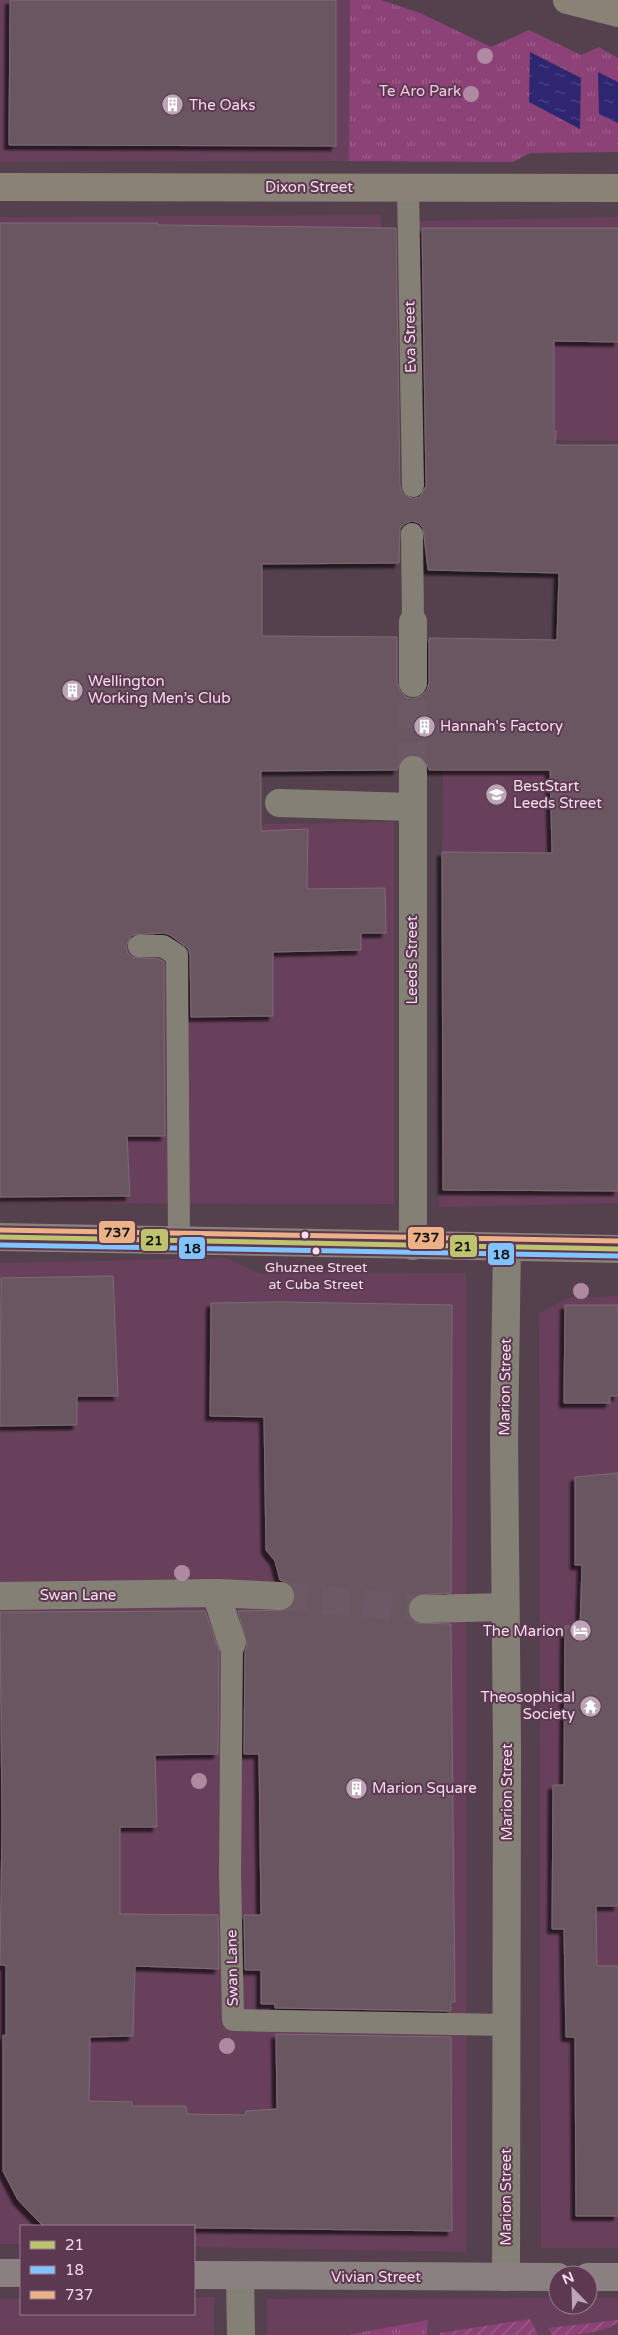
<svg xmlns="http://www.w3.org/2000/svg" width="618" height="2335" font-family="'Varela Round',sans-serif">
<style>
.built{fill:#68405c}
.park{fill:url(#park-tufts)}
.garden{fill:url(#garden-furrows)}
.water{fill:url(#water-ripples)}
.building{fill:#695760;stroke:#7e6b74;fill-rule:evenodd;filter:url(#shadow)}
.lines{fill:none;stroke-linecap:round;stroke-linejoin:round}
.street-tunnel{stroke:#6d5866;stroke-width:28;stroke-dasharray:28 14;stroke-linecap:butt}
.lane{stroke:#858075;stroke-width:22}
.street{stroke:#858075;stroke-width:28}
.secondary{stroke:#8a8177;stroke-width:28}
.highway{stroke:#8b8081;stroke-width:28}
.bus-1-casing{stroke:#5d3851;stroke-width:9}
.bus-2-casing{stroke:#5d3851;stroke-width:9}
.bus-3-casing{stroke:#5d3851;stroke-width:9}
.bus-1{stroke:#bec46d;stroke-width:5}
.bus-2{stroke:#80c3ff;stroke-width:5}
.bus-3{stroke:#ebb288;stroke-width:5}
.tree{fill:#ae8aa1}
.bus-dot{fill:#f4ddec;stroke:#5d3851;stroke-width:2}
.labels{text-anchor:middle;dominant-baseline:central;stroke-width:4;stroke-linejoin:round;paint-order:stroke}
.bus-label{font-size:14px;fill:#f4ddec;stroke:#5d3851}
.park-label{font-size:15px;fill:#f6c7e5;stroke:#5d3851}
.poi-label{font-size:15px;fill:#f4ddec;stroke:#5d3851;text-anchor:start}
.street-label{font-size:15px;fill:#f4ddec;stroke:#5d3851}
.line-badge{stroke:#5d3851;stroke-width:2}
.pale-badge-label{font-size:14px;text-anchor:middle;font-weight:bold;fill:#111}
</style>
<defs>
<pattern id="park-tufts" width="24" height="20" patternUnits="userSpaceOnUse" patternTransform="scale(1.25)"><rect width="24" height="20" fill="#8c4277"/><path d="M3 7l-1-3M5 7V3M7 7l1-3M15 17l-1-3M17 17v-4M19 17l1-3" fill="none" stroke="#9d5d8a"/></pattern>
<pattern id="garden-furrows" width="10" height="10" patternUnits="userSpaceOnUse" patternTransform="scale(1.25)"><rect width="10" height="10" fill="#8c4277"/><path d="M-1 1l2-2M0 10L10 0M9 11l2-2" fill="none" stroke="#9d5d8a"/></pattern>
<pattern id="water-ripples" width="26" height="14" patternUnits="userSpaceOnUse" patternTransform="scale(1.25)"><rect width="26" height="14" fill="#2e2671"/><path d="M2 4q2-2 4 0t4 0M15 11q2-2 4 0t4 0" fill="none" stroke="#4d4585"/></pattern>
<filter id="shadow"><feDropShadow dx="-4.5" dy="4.5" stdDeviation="1" flood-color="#0009"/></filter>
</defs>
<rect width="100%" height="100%" fill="#55404e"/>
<g class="built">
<path d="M0 0H350L349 161 0 162Z"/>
<path d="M381 215 383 439 268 442 152 826 394 822V1204L0 1203V217Z"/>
<path d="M618 217V441L421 439 419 221Z"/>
<path d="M443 769 553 770 554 853 442 852Z"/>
<path d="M440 1156 618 1157V1203L439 1207Z"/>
<path d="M226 1258 260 1274 466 1273V2252L194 2247V2226H21V2244H0V1263Z"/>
<path d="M618 1296V2248H541L539 1313 568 1298Z"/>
<path d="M194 2297H214V2335H0V2299H21V2314H194Z"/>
<path d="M558 2298V2305H588V2298H618V2335H267V2299Z"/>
</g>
<g class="park">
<path d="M350 0H381L420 13 491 47 529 30 581 55 599 47 618 58V152L530 153 513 162 349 161Z"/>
<path d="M428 2320 426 2335H347Z"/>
</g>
<g class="garden">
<path d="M530 2319 538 2335H440V2333Z"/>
<path d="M618 2320V2323C596 2335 576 2335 552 2335L548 2328Z"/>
</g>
<g class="water">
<path d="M530 52 581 78 580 129 529 102Z"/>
<path d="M598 72 618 82V123L599 114Z"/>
</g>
<g class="building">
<path d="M10 0H336V146L9 145Z"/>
<path d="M0 223H158V225L396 228 400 486 402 493 413 499 420 497 426 486 422 228H618V342L554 341V431H556L555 445H618V1191L443 1190 442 852 552 853 550 770H429L427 763 421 757 413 754 406 756 400 762 397 770 261 771V831L308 829 307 889 385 888 386 933H361V950L273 952V1016L191 1017 190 955 188 948 170 935 164 933 132 935 126 946 127 952 132 957 159 959 164 962 165 1136H127L130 1196 0 1197ZM412 521 419 523 423 528 428 570 559 573 557 640 429 638V683L427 690 421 696 413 699 406 697 400 691 397 683V637L262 636V564L399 563 400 528 406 523Z"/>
<path d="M113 1276 118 1396H77V1425L0 1426 1 1278Z"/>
<path d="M281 1302 452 1305 451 1593 415 1595 410 1601 407 1609 409 1617 416 1623 451 1624V1627L455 2002H451V2011L275 2008V2004H261V1970H245L244 1915H261L259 1754H244L245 1651 247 1646 238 1611 287 1610 293 1604 296 1596 294 1589 289 1583 280 1580 275 1561 266 1550 264 1417 210 1416 211 1303Z"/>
<path d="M565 1305H618V1396H610V1403H564Z"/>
<path d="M618 1473V1906H596L597 1966H618V2216H576L575 2037H566L564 1929H552L553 1785H564L565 1626H580L582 1565H575V1477Z"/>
<path d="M205 1611 219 1651 218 1754 155 1755 157 1827H120V1914L218 1915 219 1969 135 1966 133 2036 90 2037 89 2101 132 2102V2106H186L187 2114 245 2115 246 2111 277 2109 276 2034 451 2037 452 2231 43 2226 18 2200 3 2171V2035L6 2036V1965H0L2 1824 0 1612Z"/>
</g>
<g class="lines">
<g class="street-tunnel">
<path d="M413 770V683"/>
<path d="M280 1596 423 1609"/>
</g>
<g class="lane">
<path d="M408 187 413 486"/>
<path d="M412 534 413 622"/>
<path d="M139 946H163L177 955 179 1239"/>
<path d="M232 1643 230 1873 233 2020 506 2025"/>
</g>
<g class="street">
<path d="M413 683V622"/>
<path d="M413 770V1246"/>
<path d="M279 803 412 807"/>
<path d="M0 1596 216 1593"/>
<path d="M423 1609 505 1607"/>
<path d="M232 1643 216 1593 280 1596"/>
<path d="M240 2276 241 2335"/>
<path d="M506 2277 507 1748 504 1439 507 1247"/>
</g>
<g class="secondary">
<path d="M567 0 618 13"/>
<path d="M0 187 618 188"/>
<path d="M0 1237C206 1240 412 1245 618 1249"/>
</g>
<g class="highway">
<path d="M0 2273H21"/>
<path d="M194 2275 558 2277"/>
<path d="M588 2277H618"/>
</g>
<defs>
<path id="bus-1" d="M0 1237 618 1249"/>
<path id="bus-2" d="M0 1245 618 1256"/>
<path id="bus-3" d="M0 1230 618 1241"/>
</defs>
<use href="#bus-1" class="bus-1-casing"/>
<use href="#bus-2" class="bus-2-casing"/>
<use href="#bus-3" class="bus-3-casing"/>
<use href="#bus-1" class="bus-1"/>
<use href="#bus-2" class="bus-2"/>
<use href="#bus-3" class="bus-3"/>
</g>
<g class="tree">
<circle cx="485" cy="56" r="8"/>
<circle cx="471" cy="94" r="8"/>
<circle cx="581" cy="1291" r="8"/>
<circle cx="182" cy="1573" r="8"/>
<circle cx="199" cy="1781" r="8"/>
<circle cx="227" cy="2046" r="8"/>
</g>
<defs>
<symbol id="building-disc" viewBox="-11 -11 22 22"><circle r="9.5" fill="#bca6b5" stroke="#5d3851"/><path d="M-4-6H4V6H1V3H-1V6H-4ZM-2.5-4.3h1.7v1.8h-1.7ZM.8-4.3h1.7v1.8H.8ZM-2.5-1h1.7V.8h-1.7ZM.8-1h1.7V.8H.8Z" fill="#fff"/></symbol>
<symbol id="school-disc" viewBox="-11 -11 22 22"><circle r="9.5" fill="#bca6b5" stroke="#5d3851"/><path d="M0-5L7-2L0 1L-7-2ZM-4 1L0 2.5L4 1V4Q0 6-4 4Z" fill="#fff"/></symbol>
<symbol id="hotel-disc" viewBox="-11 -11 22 22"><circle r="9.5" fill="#bca6b5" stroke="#5d3851"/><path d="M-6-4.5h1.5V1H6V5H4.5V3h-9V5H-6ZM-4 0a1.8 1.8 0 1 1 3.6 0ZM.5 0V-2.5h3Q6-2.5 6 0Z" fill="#fff"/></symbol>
<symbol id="temple-disc" viewBox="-11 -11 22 22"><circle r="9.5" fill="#bca6b5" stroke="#5d3851"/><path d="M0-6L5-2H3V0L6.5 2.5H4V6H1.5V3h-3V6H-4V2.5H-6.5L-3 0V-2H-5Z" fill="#fff"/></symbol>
</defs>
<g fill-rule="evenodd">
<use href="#building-disc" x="160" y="92" width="25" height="25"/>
<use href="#building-disc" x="60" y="678" width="25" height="25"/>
<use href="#building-disc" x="412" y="714" width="25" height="25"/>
<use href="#school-disc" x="484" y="782" width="25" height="25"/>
<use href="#hotel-disc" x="568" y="1618" width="25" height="25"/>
<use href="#temple-disc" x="578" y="1694" width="25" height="25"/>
<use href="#building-disc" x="344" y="1776" width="25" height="25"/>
</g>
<g class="bus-dot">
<circle cx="305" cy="1235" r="4.5"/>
<circle cx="316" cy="1251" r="4.5"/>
</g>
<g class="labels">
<g class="bus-label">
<text x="316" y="1267">Ghuznee Street<tspan x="316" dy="17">at Cuba Street</tspan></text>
</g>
<g class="park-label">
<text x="420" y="91">Te Aro Park</text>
</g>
<g class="poi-label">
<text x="189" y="105">The Oaks</text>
<text x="88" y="681">Wellington<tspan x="88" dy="17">Working Men’s Club</tspan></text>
<text x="440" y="726">Hannah's Factory</text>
<text x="513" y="786">BestStart<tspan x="513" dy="17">Leeds Street</tspan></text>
<text x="564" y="1631" text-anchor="end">The Marion</text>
<text x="575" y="1697" text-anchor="end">Theosophical<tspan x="575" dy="17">Society</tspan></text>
<text x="372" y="1788">Marion Square</text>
</g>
<g class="street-label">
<text x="309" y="187">Dixon Street</text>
<text transform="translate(410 337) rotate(-91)">Eva Street</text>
<text transform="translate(412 960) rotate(-90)">Leeds Street</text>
<text transform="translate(505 1387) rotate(-89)">Marion Street</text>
<text x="78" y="1595">Swan Lane</text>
<text transform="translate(507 1792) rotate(-90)">Marion Street</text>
<text transform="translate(232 1968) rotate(-91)">Swan Lane</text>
<text transform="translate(506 2197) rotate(-90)">Marion Street</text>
<text x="376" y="2277">Vivian Street</text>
</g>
</g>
<g class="line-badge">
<rect x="98" y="1220" width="38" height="24" rx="5" fill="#ebb288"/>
<rect x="407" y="1226" width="38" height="24" rx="5" fill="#ebb288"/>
<rect x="140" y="1228" width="29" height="24" rx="5" fill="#bec46d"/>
<rect x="449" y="1234" width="29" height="24" rx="5" fill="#bec46d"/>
<rect x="178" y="1236" width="28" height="24" rx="5" fill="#80c3ff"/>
<rect x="487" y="1242" width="28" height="24" rx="5" fill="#80c3ff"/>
</g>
<g class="pale-badge-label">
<text x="117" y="1237">737</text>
<text x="426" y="1242">737</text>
<text x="154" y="1245">21</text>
<text x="463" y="1251">21</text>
<text x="192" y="1253">18</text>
<text x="501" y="1259">18</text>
</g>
<rect x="20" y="2225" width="175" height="90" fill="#5d3851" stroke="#997a8f"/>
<rect x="30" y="2241" width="25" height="8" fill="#bec46d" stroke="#997a8f"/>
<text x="65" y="2250" font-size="15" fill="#f4ddec">21</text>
<rect x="30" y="2266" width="25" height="8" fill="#80c3ff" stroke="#997a8f"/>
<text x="65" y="2275" font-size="15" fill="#f4ddec">18</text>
<rect x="30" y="2291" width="25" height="8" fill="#ebb288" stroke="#997a8f"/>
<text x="65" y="2300" font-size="15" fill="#f4ddec">737</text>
<g transform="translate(573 2290) rotate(337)"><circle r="24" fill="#5d3851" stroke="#997a8f"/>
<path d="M0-4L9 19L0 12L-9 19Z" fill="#bca6b5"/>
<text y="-8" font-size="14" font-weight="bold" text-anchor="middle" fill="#f4ddec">N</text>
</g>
</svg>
